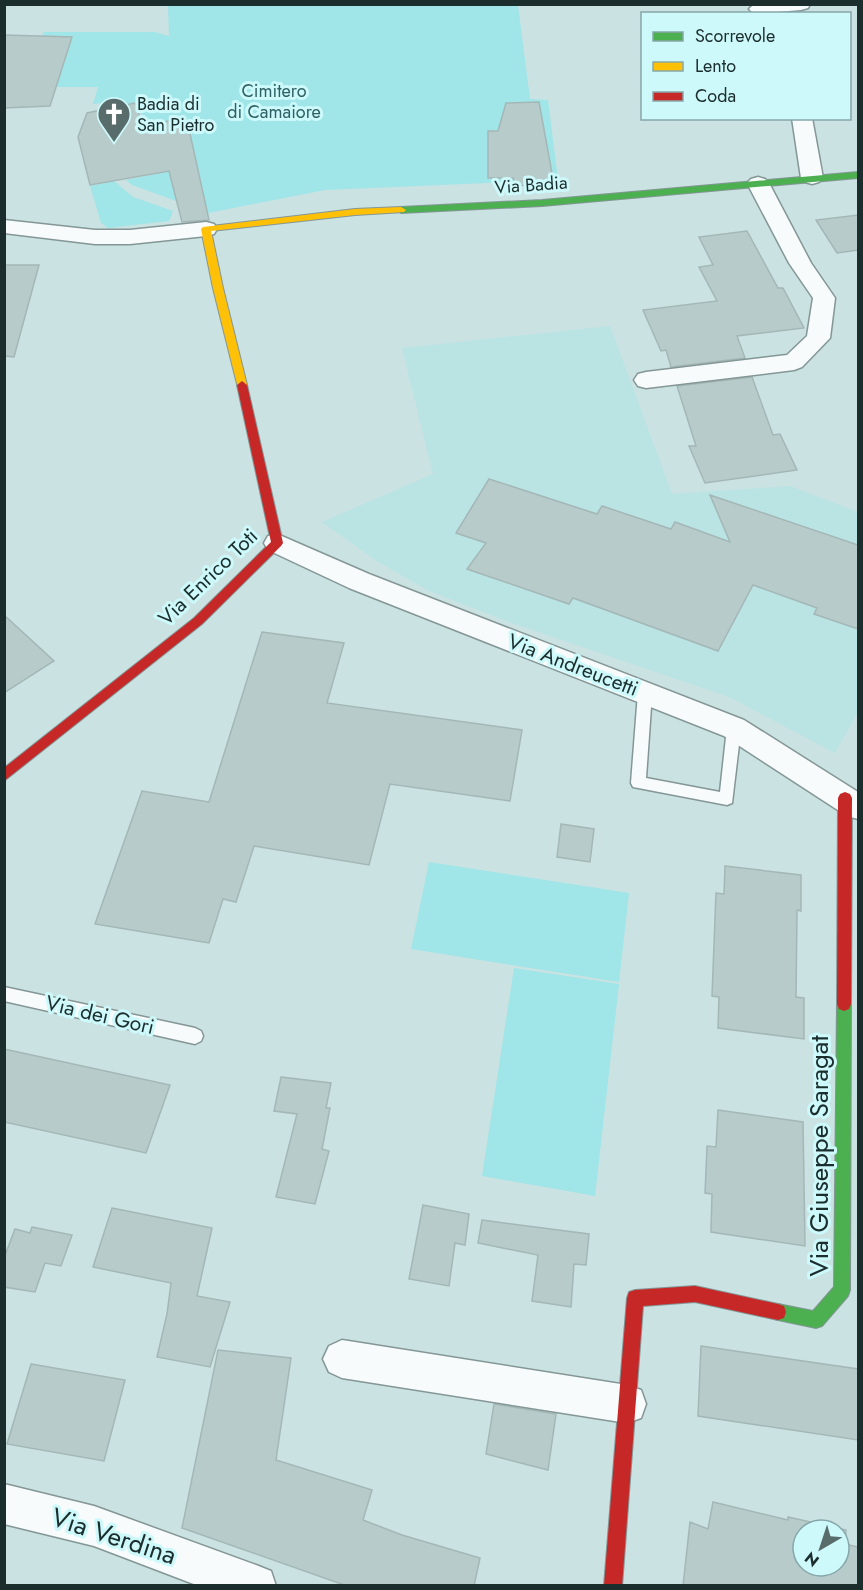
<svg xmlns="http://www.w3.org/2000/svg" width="863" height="1590" font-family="Jost,sans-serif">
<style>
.built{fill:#bae3e4}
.green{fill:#a0e5e8}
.building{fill:#b8cbcb;stroke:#a4b7b7;stroke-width:1.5;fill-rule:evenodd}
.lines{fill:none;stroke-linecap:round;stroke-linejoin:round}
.lane-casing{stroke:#849696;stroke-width:3}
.street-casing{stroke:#849696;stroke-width:3}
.fast-casing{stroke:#849696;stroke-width:2}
.slow-casing{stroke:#849696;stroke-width:2}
.jam-casing{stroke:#849696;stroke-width:2}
.lane{fill:#f7fbfb;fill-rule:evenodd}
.street{fill:#f7fbfb;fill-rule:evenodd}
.fast{fill:#4caf50;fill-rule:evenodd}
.slow{fill:#ffc107;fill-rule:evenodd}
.jam{fill:#c62828;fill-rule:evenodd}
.labels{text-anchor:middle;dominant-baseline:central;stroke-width:6;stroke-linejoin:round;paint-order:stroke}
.far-park-label{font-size:18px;fill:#2e6163;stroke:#cdf9fb}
.far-poi-label{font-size:18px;fill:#1c2d2d;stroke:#cdf9fb;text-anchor:start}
.far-street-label{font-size:18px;fill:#1c2d2d;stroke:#cdf9fb}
.street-label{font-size:21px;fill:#1c2d2d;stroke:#cdf9fb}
.near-street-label{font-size:26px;fill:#1c2d2d;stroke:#cdf9fb}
</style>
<rect width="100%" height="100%" fill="#cae2e2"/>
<path class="built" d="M610 326 672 494 790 486 858 512V712L835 753 729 697 509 622 429 591 375 560 322 522 433 474 402 348Z"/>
<g class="green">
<path d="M168 5H518L530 99 548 100 558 180 325 190 203 214 190 206 132 185 126 180 161 173 137 102 120 106 109 102 93 104 98 87H15L44 32H155L169 36Z"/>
<path d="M114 181 133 197 173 211 169 221 108 228 101 223 90 186Z"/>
<path d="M429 862 629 893 619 982 411 949Z"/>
<path d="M514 968 619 984 595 1196 482 1176Z"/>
</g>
<g class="building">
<path d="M4 35 72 37 50 106 4 108Z"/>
<path d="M539 102 554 184 515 186 513 178H488V131H498L506 103Z"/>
<path d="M135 103 142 123 187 120 209 220 182 222 169 171 90 185 78 137 87 113Z"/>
<path d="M858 215V250L837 253 816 220Z"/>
<path d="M747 231 778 288H783L804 328 737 336 745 358 671 367 666 350 661 351 643 310 717 301 699 267 713 265 699 237Z"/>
<path d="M4 265H39L14 357 4 356Z"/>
<path d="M752 377 773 435 780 434 797 470 705 483 689 446H696L677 386Z"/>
<path d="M489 479 597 514 602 506 671 529 675 522 730 542 710 495 858 545V629L814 614 817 608 753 585 718 651 573 598 569 604 467 569 486 543 456 533Z"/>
<path d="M4 615 54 661 4 693Z"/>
<path d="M262 632 344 643 327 703 522 730 510 801 390 784 369 865 254 846 236 902 223 899 209 943 95 924 142 791 209 802Z"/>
<path d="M561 824 594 829 590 862 557 857Z"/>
<path d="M725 866 801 875V911L797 910 796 997 804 998V1039L718 1028 719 997 712 996 716 893 724 894Z"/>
<path d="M4 1049 170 1085 146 1153 4 1122Z"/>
<path d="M281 1077 331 1083 326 1108H330L322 1149 329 1151 315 1204 276 1197 297 1114 274 1111Z"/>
<path d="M718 1110 803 1122 805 1246 711 1232 712 1194 705 1193 707 1146 716 1147Z"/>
<path d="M423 1205 469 1214 465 1245 455 1243 449 1286 409 1279Z"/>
<path d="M112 1208 212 1228 197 1296 230 1302 210 1367 157 1357 167 1314 171 1283 93 1267Z"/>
<path d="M482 1220 589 1234 586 1265 574 1264 571 1307 532 1301 538 1255 478 1243Z"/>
<path d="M32 1227 72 1235 61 1266 45 1263 35 1292 4 1287V1258L15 1229 30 1233Z"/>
<path d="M701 1346 858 1369V1440L698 1416Z"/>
<path d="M218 1350 291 1358 276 1460 372 1490 363 1520 402 1535 480 1558 474 1586H347L182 1528Z"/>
<path d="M31 1364 125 1380 104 1461 7 1444Z"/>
<path d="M494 1404 556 1414 548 1470 486 1454Z"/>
<path d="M713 1502 788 1520V1517L846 1530 845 1544 858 1547V1586H683L690 1522 708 1529ZM803 1530H839V1566H803Z"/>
</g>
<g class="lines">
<defs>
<g id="lane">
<path d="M645 687 650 689 652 693 646 778 720 792 727 728 729 724H739L741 728 732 803 727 805 633 787 631 783 638 693 640 689Z"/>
<path d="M4 987 195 1028 201 1031 203 1036 201 1041 195 1044 4 1001Z"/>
</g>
<g id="street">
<path d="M754 4H810L808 8 801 10 754 14 749 9Z"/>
<path d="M792 118H812L823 178 819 182 812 184 805 182 801 178Z"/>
<path d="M758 177 765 179 769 183 811 263 835 298 830 338 802 367 794 370 646 388 638 386 634 380 638 374 646 372 787 355 807 336 813 298 789 263 747 183 751 179Z"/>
<path d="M4 220 95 230H130L206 222 214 224 217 229 214 234 206 236 130 244H95L4 233Z"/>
<path d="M277 534 369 574 744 720 858 792V819L847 816 724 736 349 588 268 550 264 543 268 536Z"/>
<path d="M342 1340 627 1385 641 1390 646 1404 641 1418 627 1423 342 1378 329 1372 323 1359 329 1346Z"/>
<path d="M4 1484 94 1506 256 1565 271 1571 276 1586H199L94 1546 4 1524Z"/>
</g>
<g id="fast">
<path d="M858 172V178L542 206 401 213 396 210 401 207 542 200Z"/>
<path d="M844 997 849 999 851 1004 850 1290 848 1296 822 1326 816 1328 778 1320 772 1318 770 1312 772 1306 778 1304 813 1311 834 1287 837 1004 839 999Z"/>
</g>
<path id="slow" d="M401 207 406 210 404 212 355 215 211 231 223 288 247 385 246 388H238L213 288 201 229 203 227 355 209Z"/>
<g id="jam">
<path d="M242 381 247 385 283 543 281 546 202 624 4 781V768L194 618 271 542 237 385Z"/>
<path d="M845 792 850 794 852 798 851 1004 849 1009 844 1011 839 1009 837 1004 838 798 840 794Z"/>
<path d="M695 1286 778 1304 784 1306 786 1312 784 1318 778 1320 695 1302 643 1306 622 1586H604L627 1298 629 1292 635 1290Z"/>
</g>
</defs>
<use href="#lane" class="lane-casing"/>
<use href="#street" class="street-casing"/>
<use href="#fast" class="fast-casing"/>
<use href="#slow" class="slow-casing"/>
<use href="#jam" class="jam-casing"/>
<use href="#lane" class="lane"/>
<use href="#street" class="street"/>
<use href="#fast" class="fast"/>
<use href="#slow" class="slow"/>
<use href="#jam" class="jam"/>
</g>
<defs>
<symbol id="church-pin" viewBox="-11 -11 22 30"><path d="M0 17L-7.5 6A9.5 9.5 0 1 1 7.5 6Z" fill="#596c6c" stroke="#cdf9fb"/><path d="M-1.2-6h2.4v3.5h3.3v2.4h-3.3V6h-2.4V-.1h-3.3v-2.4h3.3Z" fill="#fff"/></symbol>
</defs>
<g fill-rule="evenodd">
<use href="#church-pin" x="95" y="95" width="38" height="52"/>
</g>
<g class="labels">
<g class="far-park-label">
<text x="274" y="91">Cimitero<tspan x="274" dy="21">di Camaiore</tspan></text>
</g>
<g class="far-poi-label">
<text x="137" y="104">Badia di<tspan x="137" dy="21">San Pietro</tspan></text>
</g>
<g class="far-street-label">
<text transform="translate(531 185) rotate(-4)">Via Badia</text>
</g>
<g class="street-label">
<text transform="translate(208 577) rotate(-44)">Via Enrico Toti</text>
<text transform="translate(573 665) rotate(21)">Via Andreucetti</text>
<text transform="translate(100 1015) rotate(13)">Via dei Gori</text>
</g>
<g class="near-street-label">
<text transform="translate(819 1156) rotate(-90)">Via Giuseppe Saragat</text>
<text transform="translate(114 1536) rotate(18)">Via Verdina</text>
</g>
</g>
<rect width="863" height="1590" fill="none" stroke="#1c2d2d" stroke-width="12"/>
<rect x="641" y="12" width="210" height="108" fill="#cdf9fb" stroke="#86a7a9" stroke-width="1.5"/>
<rect x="653" y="32" width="30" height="9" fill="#4caf50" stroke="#86a7a9" stroke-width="1.5"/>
<text x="695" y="42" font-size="18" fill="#1c2d2d">Scorrevole</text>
<rect x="653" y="62" width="30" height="9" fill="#ffc107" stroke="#86a7a9" stroke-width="1.5"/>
<text x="695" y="72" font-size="18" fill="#1c2d2d">Lento</text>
<rect x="653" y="92" width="30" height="9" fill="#c62828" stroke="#86a7a9" stroke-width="1.5"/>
<text x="695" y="102" font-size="18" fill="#1c2d2d">Coda</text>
<g transform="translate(821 1548) rotate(219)"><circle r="28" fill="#cdf9fb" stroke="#86a7a9" stroke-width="1.5"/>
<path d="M0-4.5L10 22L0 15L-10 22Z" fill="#596c6c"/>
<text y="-9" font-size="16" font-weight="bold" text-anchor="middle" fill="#1c2d2d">N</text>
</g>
</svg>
